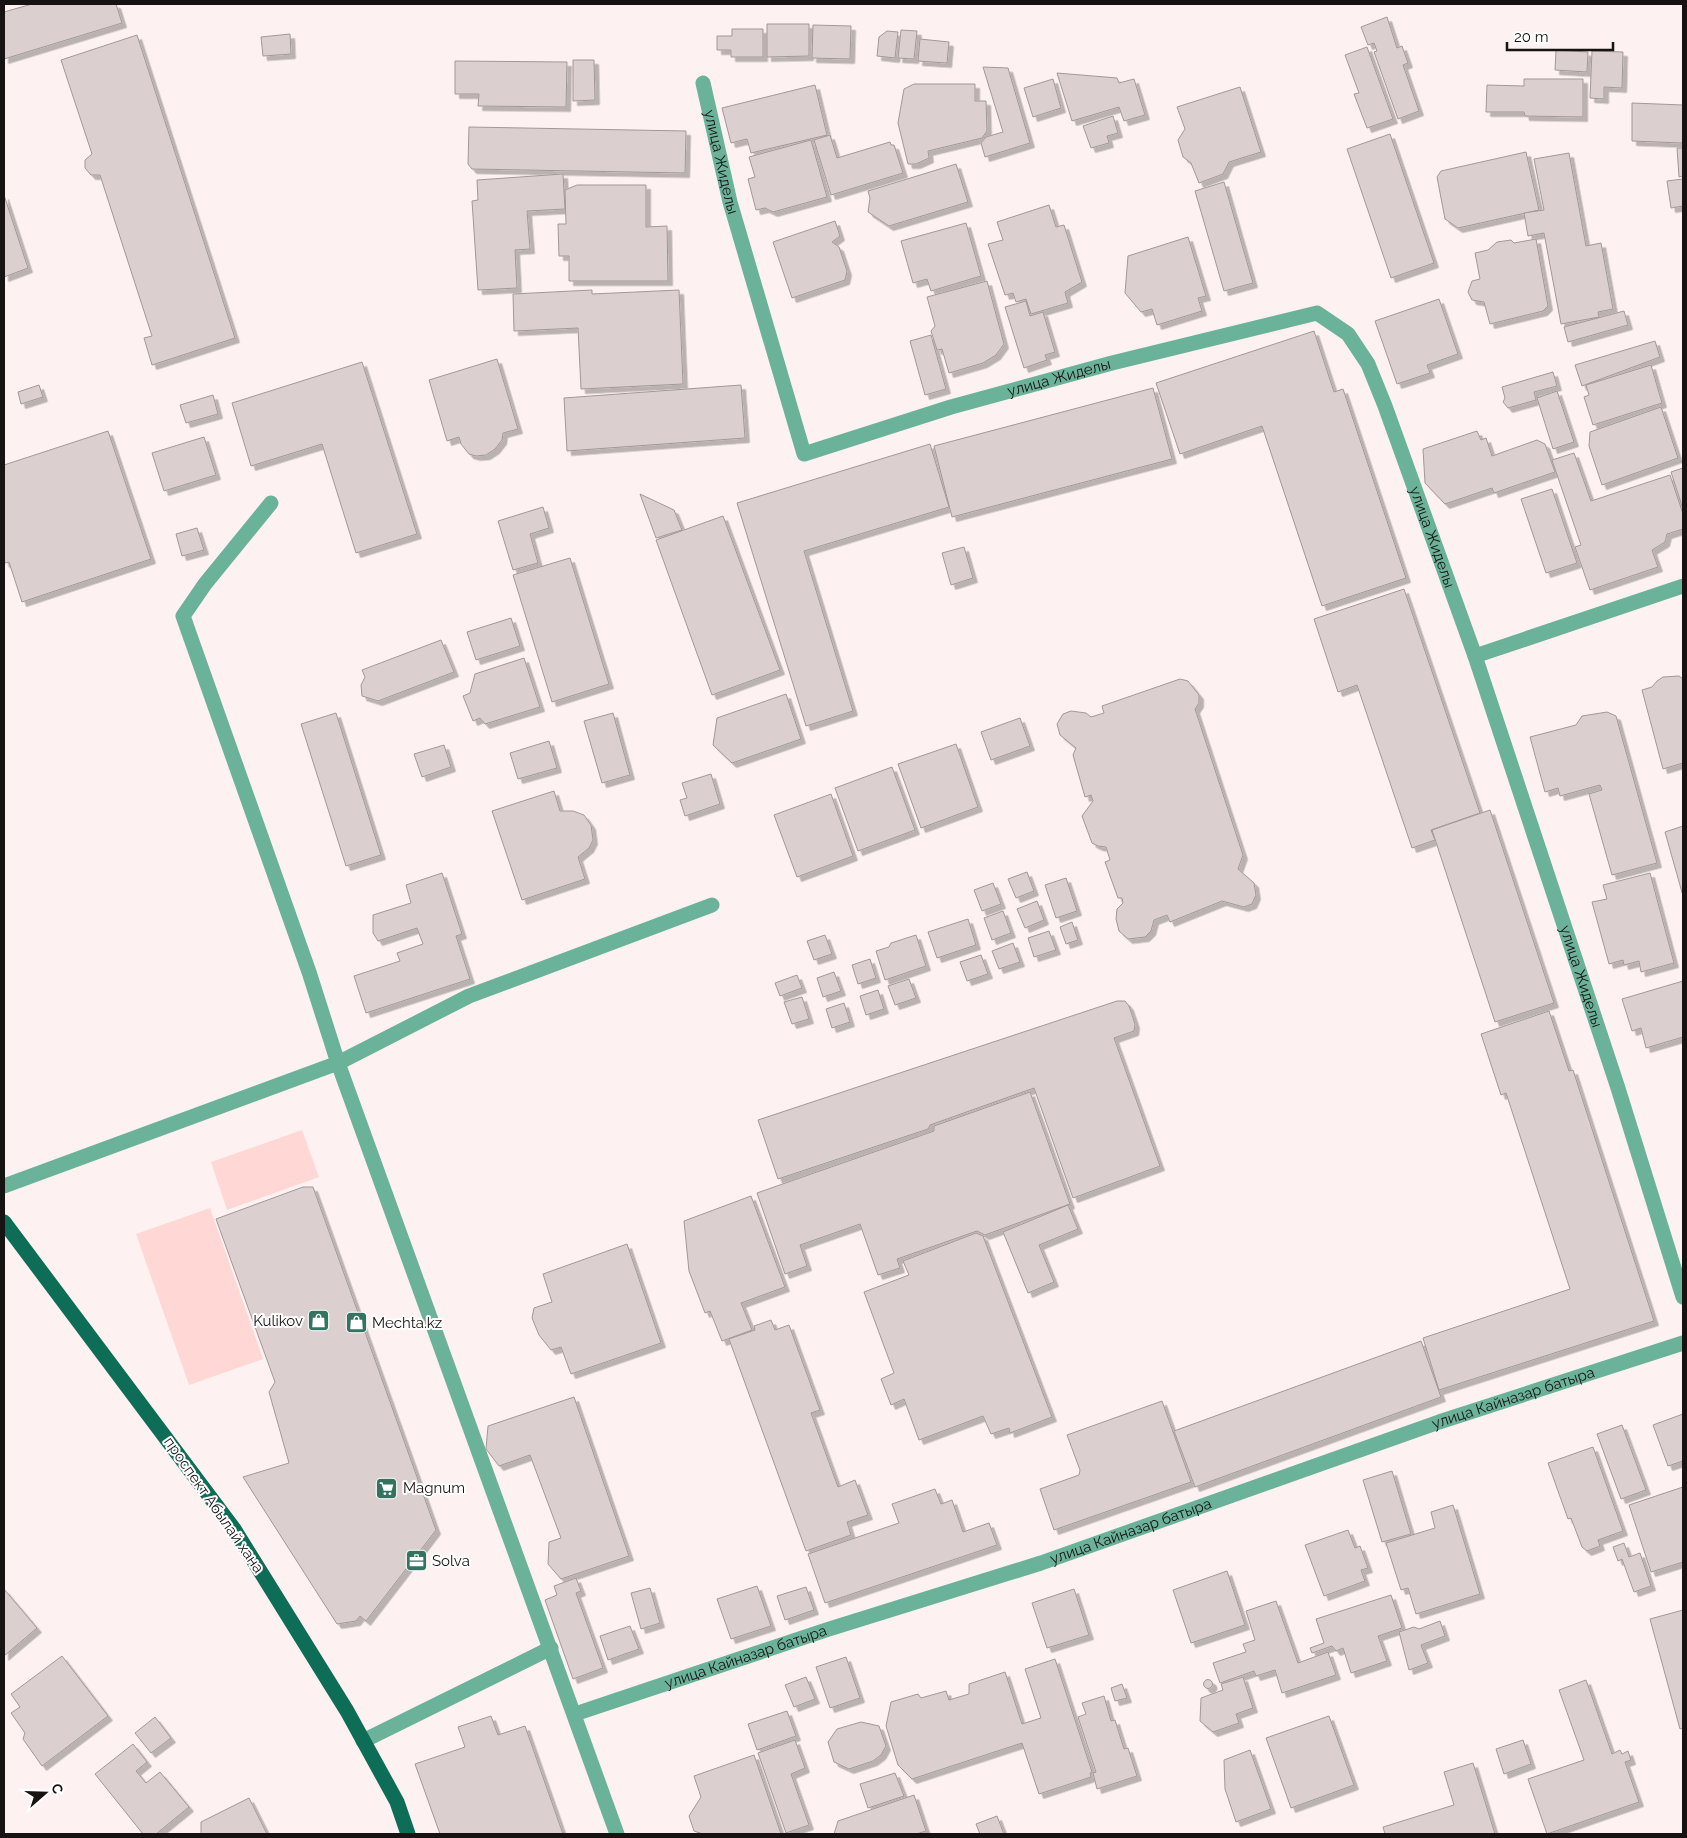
<svg xmlns="http://www.w3.org/2000/svg" width="1687" height="1838" font-family="Raleway,sans-serif">
<style>
.green{fill:#ffd8d6}
.building{fill:#dbd0cf;stroke:#a39897;filter:url(#shadow)}
.lines{fill:none;stroke-linecap:round;stroke-linejoin:round}
.minor{stroke:#6bb29a;stroke-width:15}
.major{stroke:#0d6d56;stroke-width:15}
.labels{text-anchor:middle;dominant-baseline:central;stroke-width:4;stroke-linejoin:round;paint-order:stroke}
.street-label{font-size:15px;fill:#171313;stroke:#fff}
.poi-label{font-size:15px;fill:#171313;stroke:#fff;text-anchor:start}
</style>
<defs>
<filter id="shadow"><feDropShadow dx="4.5" dy="4.5" stdDeviation="0" flood-color="#0004"/></filter>
</defs>
<rect width="100%" height="100%" fill="#fef1f1"/>
<g class="green">
<path d="M302 1130 319 1177 227 1210 211 1162Z"/>
<path d="M210 1208 263 1359 189 1385 136 1234Z"/>
</g>
<g class="building">
<path d="M32 4H116L122 23 4 59V12Z"/>
<path d="M1387 17 1397 48 1402 46 1408 63 1403 65 1419 111 1398 119 1374 52 1377 51 1374 43 1368 45 1361 27Z"/>
<path d="M767 24H809V56L767 57Z"/>
<path d="M813 25 851 26 850 59 812 58Z"/>
<path d="M732 29H763V57H731V50H717V36H732Z"/>
<path d="M901 30 917 31 914 59 898 58Z"/>
<path d="M887 31 898 32 895 58 877 56 879 37Z"/>
<path d="M290 34 291 54 263 56 261 37Z"/>
<path d="M137 35 235 338 152 365 144 338 152 336 100 175H91L85 168V160L92 154 61 60Z"/>
<path d="M920 39 949 42 947 63 918 61Z"/>
<path d="M1367 47 1393 119 1367 128 1354 94 1359 93 1345 55Z"/>
<path d="M1556 50 1588 52 1587 72 1555 70Z"/>
<path d="M1592 51 1623 52 1622 88 1604 87V99L1590 98Z"/>
<path d="M573 60H594L595 100 573 101Z"/>
<path d="M455 61 567 62 566 107 478 106 479 94H455Z"/>
<path d="M983 67 1008 68 1030 143 985 157 981 143 986 137 1003 132Z"/>
<path d="M1057 73 1117 78 1119 83 1134 79 1145 115 1124 121 1119 107 1072 121Z"/>
<path d="M1053 79 1061 108 1033 117 1024 88Z"/>
<path d="M1524 79H1583V117L1525 116 1524 112H1486L1487 85 1524 86Z"/>
<path d="M914 84H975V101H986L987 131 982 138 928 151 929 158 916 164H908L898 123 904 89Z"/>
<path d="M815 85 827 135 751 153 747 139 731 143 722 108Z"/>
<path d="M1240 87 1261 152 1229 162 1223 174 1199 183 1191 163 1183 157 1178 140 1185 129 1177 107Z"/>
<path d="M1632 103 1683 105V143L1632 141Z"/>
<path d="M1113 116 1118 133 1107 136 1109 143 1091 148 1083 126Z"/>
<path d="M469 127 686 131 685 173 472 169 468 164Z"/>
<path d="M1390 134 1434 263 1391 278 1347 149Z"/>
<path d="M830 135 837 158 890 142 891 145H894L903 173 831 195 814 140Z"/>
<path d="M811 140 827 197 773 212 765 208 756 210 748 179 755 177 749 157Z"/>
<path d="M1677 148H1683V176L1679 177Z"/>
<path d="M1526 152 1539 210 1458 228 1445 219 1437 177 1441 171Z"/>
<path d="M1569 153 1586 246 1601 243 1613 309 1598 312 1599 317 1561 324 1544 233 1528 236 1524 213 1544 210 1534 159Z"/>
<path d="M956 164 968 202 889 226 868 212 870 198 868 191Z"/>
<path d="M563 174 565 209 527 211 530 249 515 250 517 288 478 290 472 201 478 200 477 180Z"/>
<path d="M1683 179V206L1671 208 1667 181Z"/>
<path d="M1224 182 1253 283 1224 291 1195 191Z"/>
<path d="M577 185H646V227L667 226 668 281H569V256H559L558 224H566L565 190Z"/>
<path d="M4 195 28 268 4 277Z"/>
<path d="M1049 205 1056 227 1064 225 1082 282 1065 292 1068 303 1031 314 1026 299 1016 302 1013 293 1005 295 988 244 1003 240 997 222Z"/>
<path d="M835 221 840 236 832 242 839 247 847 271 845 280 792 298 773 242Z"/>
<path d="M966 223 981 276 931 291 927 279 913 283 901 241Z"/>
<path d="M1188 237 1206 296 1198 298 1202 311 1157 325 1152 309 1141 312 1125 293 1128 256Z"/>
<path d="M1536 239 1548 306 1543 311 1490 324 1484 302 1472 300 1468 292 1472 281 1480 279 1475 253 1488 250 1497 242 1511 240 1514 243Z"/>
<path d="M987 281 1004 344 996 355 983 363 949 373 942 349 937 350 931 331 935 326 927 297Z"/>
<path d="M592 290V294L679 290 683 384 581 389 578 328 514 331 513 294Z"/>
<path d="M1439 299 1458 354 1427 365 1430 373 1397 384 1375 321Z"/>
<path d="M1026 301 1030 316 1043 312 1055 352 1045 355 1047 360 1024 368 1005 307Z"/>
<path d="M1624 311 1628 325 1568 342 1564 327Z"/>
<path d="M1314 331 1334 392 1343 389 1406 578 1322 606 1262 426 1180 454 1156 383Z"/>
<path d="M931 335 946 389 925 395 910 341Z"/>
<path d="M1655 341 1660 357 1582 386 1575 365Z"/>
<path d="M497 359 518 429 503 433 502 440 495 449 486 455 476 456 469 454 461 444 459 437 447 441 429 380Z"/>
<path d="M362 362 417 534 356 553 322 444 251 466 232 403Z"/>
<path d="M1651 365 1662 403 1593 425 1584 397 1589 395 1586 385Z"/>
<path d="M1553 372 1557 386 1534 392 1536 400 1508 408 1503 402 1505 398 1502 387Z"/>
<path d="M39 385 43 397 21 404 18 392Z"/>
<path d="M741 385 745 438 567 451 564 398Z"/>
<path d="M1153 388 1172 459 952 517 934 446Z"/>
<path d="M1557 391 1574 442 1553 449 1537 398Z"/>
<path d="M213 395 218 414 186 423 180 405Z"/>
<path d="M1661 407 1678 458 1602 485 1589 446 1590 432Z"/>
<path d="M108 431 151 559 22 602 9 562 5 563 4 560V465Z"/>
<path d="M1477 431 1481 440 1486 438 1492 456 1537 440 1545 444 1555 472 1494 493 1492 488 1445 504 1425 483 1423 449Z"/>
<path d="M204 437 216 475 164 491 152 453Z"/>
<path d="M930 444 949 507 804 551 853 711 806 726 737 503Z"/>
<path d="M1574 453 1591 501 1670 475 1683 514V529L1667 534 1665 542 1652 550 1658 567 1590 590 1575 547 1581 545 1552 460Z"/>
<path d="M1683 468V509L1671 472Z"/>
<path d="M1552 489 1577 563 1546 573 1521 499Z"/>
<path d="M640 494 674 510 682 530 656 538Z"/>
<path d="M543 507 549 528 530 534 538 563 513 570 498 521Z"/>
<path d="M723 516 780 670 712 695 656 540Z"/>
<path d="M197 528 204 550 182 556 176 534Z"/>
<path d="M964 547 973 578 951 585 942 553Z"/>
<path d="M570 558 609 684 552 702 513 575Z"/>
<path d="M1404 589 1480 813 1431 830 1435 840 1412 848 1357 685 1338 692 1314 619Z"/>
<path d="M511 618 520 646 476 660 467 632Z"/>
<path d="M441 640 454 672 378 701 362 696 361 685 365 677 362 670Z"/>
<path d="M524 658 540 707 485 724 480 718 473 721 463 696 470 693 475 674Z"/>
<path d="M1679 676 1683 679V763L1663 769 1642 690 1652 687 1657 681 1663 677Z"/>
<path d="M1180 679 1188 681 1199 695V703L1195 709 1243 855 1238 869 1254 883 1256 895 1252 904 1244 907 1222 901 1170 922 1167 915 1154 920 1151 931 1145 937 1128 939 1119 931 1116 919 1117 909 1123 903 1122 898H1118L1105 862 1110 860 1106 847 1098 846 1092 843 1082 816 1093 801 1091 795 1085 797 1073 755 1076 748 1060 735 1057 724 1063 714 1071 711 1086 713 1091 717 1104 713 1102 706Z"/>
<path d="M786 694 801 739 732 763 713 745 717 718Z"/>
<path d="M1607 712 1616 716 1657 863 1612 875 1589 794 1602 790 1600 785 1560 796 1558 788 1545 792 1530 737 1576 725 1582 716Z"/>
<path d="M336 713 381 855 346 866 301 724Z"/>
<path d="M613 713 630 775 602 783 584 721Z"/>
<path d="M1020 718 1030 746 991 760 981 732Z"/>
<path d="M549 741 557 768 518 779 510 753Z"/>
<path d="M956 744 978 807 921 828 898 764Z"/>
<path d="M444 745 451 767 422 777 414 754Z"/>
<path d="M892 767 915 830 858 851 835 788Z"/>
<path d="M711 774 720 804 685 816 680 800 687 798 682 783Z"/>
<path d="M554 791 560 811H573L584 815 591 825 593 840 589 848 578 857 585 879 522 900 492 811Z"/>
<path d="M831 794 853 856 797 877 774 815Z"/>
<path d="M1490 810 1554 1003 1495 1022 1432 830Z"/>
<path d="M1683 826V896L1665 832Z"/>
<path d="M1027 872 1034 891 1016 898 1008 879Z"/>
<path d="M442 873 462 934 456 936 470 979 366 1013 354 976 400 961 397 953 423 944 417 928 378 941 373 933V915L411 903 406 885Z"/>
<path d="M1650 873 1674 963 1641 972 1639 961 1624 965 1623 960 1609 964 1592 902 1607 899 1603 885Z"/>
<path d="M1066 878 1077 911 1056 918 1045 885Z"/>
<path d="M993 883 1001 904 982 911 974 890Z"/>
<path d="M1037 901 1044 920 1025 928 1017 909Z"/>
<path d="M1003 911 1011 933 992 940 984 918Z"/>
<path d="M968 919 976 945 937 958 928 932Z"/>
<path d="M1072 922 1078 940 1066 944 1060 927Z"/>
<path d="M1049 931 1056 950 1034 957 1028 938Z"/>
<path d="M825 935 832 954 814 960 807 941Z"/>
<path d="M916 935 926 966 885 980 876 951 889 947 891 943Z"/>
<path d="M1013 943 1020 962 999 969 992 951Z"/>
<path d="M981 955 988 974 967 981 960 962Z"/>
<path d="M870 959 876 978 858 984 852 965Z"/>
<path d="M834 972 841 991 823 997 817 978Z"/>
<path d="M797 975 802 988 780 996 775 983Z"/>
<path d="M909 979 916 998 895 1005 888 986Z"/>
<path d="M1683 981V1037L1646 1048 1641 1028 1632 1031 1622 999Z"/>
<path d="M878 990 884 1009 866 1015 860 996Z"/>
<path d="M802 997 809 1019 792 1024 784 1002Z"/>
<path d="M1117 1001H1125L1129 1006 1135 1024 1134 1031 1114 1038 1160 1166 1073 1198 1034 1088 930 1125 928 1129 778 1179 758 1120Z"/>
<path d="M844 1003 850 1022 832 1028 826 1009Z"/>
<path d="M1549 1011 1569 1071 1573 1070 1654 1321 1439 1390 1423 1338 1570 1289 1506 1093 1501 1095 1481 1034Z"/>
<path d="M1030 1092 1070 1204 985 1235 977 1231 897 1259 900 1268 878 1275 860 1224 800 1245 807 1266 785 1274 757 1193 934 1131V1126Z"/>
<path d="M303 1187H313L436 1530 366 1621 360 1616 356 1621 337 1624 243 1477 289 1463 269 1392 275 1382 216 1219Z"/>
<path d="M751 1196 785 1287 741 1303 752 1330 722 1341 710 1311 705 1313 689 1271 684 1221Z"/>
<path d="M1068 1205 1078 1229 1039 1245 1054 1282 1028 1293 1003 1232Z"/>
<path d="M976 1233 983 1236 1052 1417 1010 1433 1009 1428 991 1434 983 1416 919 1440 904 1399 891 1405 881 1379 894 1373 864 1292 909 1275 903 1261Z"/>
<path d="M627 1244 661 1343 571 1374 561 1347 551 1350 539 1335 532 1318 534 1308 552 1302 543 1274Z"/>
<path d="M771 1320 775 1330 789 1325 820 1410 811 1413 838 1487 855 1480 868 1515 847 1522 851 1535 806 1551 729 1339 755 1330 754 1326Z"/>
<path d="M1421 1341 1441 1397 1195 1487 1174 1431Z"/>
<path d="M574 1397 629 1556 561 1579 548 1564 549 1542 561 1538 530 1455 499 1466 486 1449 488 1426Z"/>
<path d="M1162 1401 1191 1482 1054 1530 1040 1489 1079 1475 1080 1470 1067 1435Z"/>
<path d="M1683 1414V1461L1668 1466 1653 1425Z"/>
<path d="M1622 1425 1646 1490 1621 1499 1597 1434Z"/>
<path d="M1593 1447 1623 1531 1598 1540 1600 1546 1587 1551 1582 1547 1571 1518 1568 1519 1548 1463Z"/>
<path d="M1392 1471 1411 1534 1382 1542 1363 1480Z"/>
<path d="M1683 1487V1562L1651 1572 1629 1505Z"/>
<path d="M935 1489 941 1504 952 1500 963 1532 989 1523 997 1545 825 1603 808 1554 899 1523 892 1504Z"/>
<path d="M1453 1505 1480 1594 1416 1614 1408 1588 1401 1590 1386 1543 1435 1528 1431 1512Z"/>
<path d="M1348 1530 1355 1548 1360 1546 1368 1568 1361 1570 1365 1581 1324 1596 1305 1545Z"/>
<path d="M1624 1543 1629 1557 1640 1553 1651 1586 1634 1592 1622 1559 1618 1561 1613 1547Z"/>
<path d="M1227 1571 1245 1625 1191 1643 1173 1590Z"/>
<path d="M576 1578 581 1591 576 1593 603 1668 573 1679 545 1600 557 1595 554 1586Z"/>
<path d="M757 1586 771 1626 731 1639 717 1599Z"/>
<path d="M806 1587 814 1610 785 1620 777 1596Z"/>
<path d="M650 1588 660 1623 641 1629 631 1593Z"/>
<path d="M4 1589 37 1628 4 1656Z"/>
<path d="M1074 1589 1089 1635 1047 1648 1032 1603Z"/>
<path d="M1391 1595 1402 1628 1378 1636 1387 1661 1351 1673 1343 1648 1336 1651 1332 1646 1312 1653 1310 1648 1324 1643 1316 1619Z"/>
<path d="M1276 1601 1298 1663 1328 1652 1336 1675 1282 1693 1275 1670 1256 1676 1254 1671 1220 1683 1213 1663 1246 1652 1243 1644 1255 1640 1246 1611Z"/>
<path d="M1683 1610V1728L1680 1729 1650 1619Z"/>
<path d="M1440 1621 1445 1636 1421 1645 1428 1663 1409 1670 1399 1632 1414 1627 1419 1629Z"/>
<path d="M630 1626 639 1649 608 1660 600 1636Z"/>
<path d="M62 1656 108 1716 42 1766 23 1739 25 1733 11 1713 20 1707 11 1694Z"/>
<path d="M846 1657 860 1698 830 1708 816 1667Z"/>
<path d="M1055 1659 1092 1772 1090 1773 1091 1777 1039 1794 1022 1743 912 1779 898 1765 886 1726 891 1702 918 1694 921 1698 946 1691 949 1700 969 1694V1684L1005 1672 1022 1724 1041 1718 1025 1669Z"/>
<path d="M806 1677 815 1699 794 1707 785 1685Z"/>
<path d="M1243 1677 1253 1708 1236 1714 1239 1723 1213 1732 1200 1721 1201 1698 1223 1690 1221 1684Z"/>
<circle cx="1208" cy="1684" r="4.5"/>
<path d="M1586 1680 1612 1754 1620 1750 1622 1754 1628 1751 1631 1760 1625 1762 1639 1802 1547 1834 1528 1779 1584 1760 1559 1690Z"/>
<path d="M1122 1684 1127 1698 1115 1701 1111 1688Z"/>
<path d="M1104 1696 1111 1721 1115 1720 1124 1749 1128 1748 1137 1776 1097 1789 1093 1773 1096 1772 1078 1717 1086 1714 1082 1703Z"/>
<path d="M787 1711 796 1736 757 1750 748 1724Z"/>
<path d="M491 1716 498 1735 525 1726 563 1834H440L415 1764 465 1747 458 1727Z"/>
<path d="M1329 1716 1354 1785 1291 1808 1266 1738Z"/>
<path d="M155 1717 171 1738 151 1753 135 1733Z"/>
<path d="M861 1722 879 1726 886 1746 881 1755 873 1761 849 1769 834 1762 828 1742 837 1729Z"/>
<path d="M795 1740 805 1768 791 1774 809 1825 786 1833 758 1753Z"/>
<path d="M1523 1740 1531 1764 1504 1774 1496 1749Z"/>
<path d="M133 1744 147 1762 136 1771 146 1783 160 1772 189 1807 156 1834H143L95 1774Z"/>
<path d="M1250 1750 1271 1809 1236 1822 1225 1789 1224 1760Z"/>
<path d="M754 1755 781 1834H703L694 1831 689 1816 701 1797 694 1776Z"/>
<path d="M1473 1763 1495 1834H1385L1383 1827 1454 1805 1444 1772Z"/>
<path d="M895 1773 904 1796 868 1808 860 1784Z"/>
<path d="M914 1795 926 1831 916 1834H834L838 1821Z"/>
<path d="M249 1798 267 1834H201V1822Z"/>
<path d="M997 1816 1004 1834H980L976 1824Z"/>
</g>
<g class="lines">
<g class="minor">
<path id="s1" d="M703 83 730 202 804 454 951 407 1112 363 1317 313 1348 334 1368 364 1385 406 1475 656 1617 1085 1683 1297"/>
<path d="M271 503 205 584 183 616 309 972 338 1063 617 1834"/>
<path d="M1475 656 1683 586"/>
<path d="M4 1186 338 1063 469 996 712 905"/>
<path id="s2" d="M575 1714 826 1630 1041 1563 1439 1422 1683 1343"/>
<path d="M363 1741 551 1648"/>
</g>
<path class="major" d="M4 1222 234 1529 347 1711 397 1802 408 1834"/>
</g>
<defs>
<symbol id="shop-square" viewBox="-11 -11 22 22"><rect x="-9" y="-9" width="18" height="18" rx="4" fill="#347360" stroke="#fff"/><path d="M-5-2.5h2.3a2.7 3.5 0 0 1 5.4 0H5L5.5 6h-11ZM-1.5-2.5h3a1.5 2.3 0 0 0-3 0Z" fill="#fff"/></symbol>
<symbol id="supermarket-square" viewBox="-11 -11 22 22"><rect x="-9" y="-9" width="18" height="18" rx="4" fill="#347360" stroke="#fff"/><path d="M-6-5.5h2.5l.6 2H6L4.5 2H-2.5L-4.4-4H-6ZM-1.5 3.2a1.3 1.3 0 1 0 .1 0ZM3 3.2a1.3 1.3 0 1 0 .1 0Z" fill="#fff"/></symbol>
<symbol id="office-square" viewBox="-11 -11 22 22"><rect x="-9" y="-9" width="18" height="18" rx="4" fill="#347360" stroke="#fff"/><path d="M-6-3h4V-5.5h4V-3h4V5H-6ZM-1-4.5V-3h2v-1.5ZM-6 0V1H6V0Z" fill="#fff"/></symbol>
</defs>
<g fill-rule="evenodd">
<use href="#shop-square" x="306" y="1308" width="25" height="25"/>
<use href="#shop-square" x="344" y="1310" width="25" height="25"/>
<use href="#supermarket-square" x="374" y="1476" width="25" height="25"/>
<use href="#office-square" x="404" y="1548" width="25" height="25"/>
</g>
<g class="labels">
<g class="street-label">
<text stroke="none"><textPath href="#s1" startOffset="81">улица Жиделы</textPath></text>
<text stroke="none"><textPath href="#s1" startOffset="651">улица Жиделы</textPath></text>
<text stroke="none"><textPath href="#s1" startOffset="1175">улица Жиделы</textPath></text>
<text stroke="none"><textPath href="#s1" startOffset="1639">улица Жиделы</textPath></text>
<text stroke="none"><textPath href="#s2" startOffset="990">улица Кайназар батыра</textPath></text>
<text transform="translate(214 1505) rotate(55)">проспект Абылай хана</text>
<text stroke="none"><textPath href="#s2" startOffset="585">улица Кайназар батыра</textPath></text>
<text stroke="none"><textPath href="#s2" startOffset="180">улица Кайназар батыра</textPath></text>
</g>
<g class="poi-label">
<text x="303" y="1321" text-anchor="end">Kulikov</text>
<text x="372" y="1323">Mechta.kz</text>
<text x="403" y="1488">Magnum</text>
<text x="432" y="1561">Solva</text>
</g>
</g>
<rect width="1687" height="1838" fill="none" stroke="#171313" stroke-width="10"/>
<g transform="translate(45 1793) rotate(70)" stroke="#ffffff" stroke-width="4" paint-order="stroke">
<path d="M0-4L9 19L0 12L-9 19Z" fill="#171313"/>
<text y="-8" font-size="14" font-weight="bold" text-anchor="middle" fill="#171313">С</text>
</g>
<path d="M1507 42v8h106v-8" fill="none" stroke="#171313" stroke-width="2.5"/>
<text x="1514" y="42" font-size="15" fill="#171313" stroke="#ffffff" stroke-width="4" paint-order="stroke">20 m</text>
</svg>
